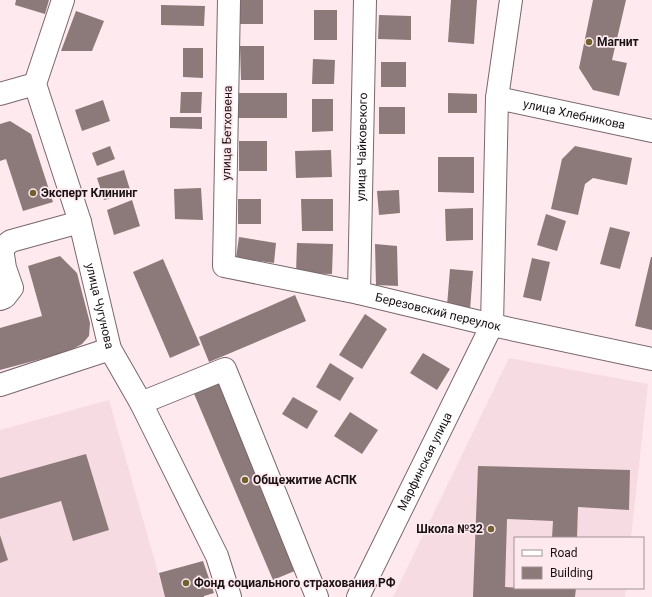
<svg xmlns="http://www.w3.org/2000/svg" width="652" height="597" font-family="Roboto,sans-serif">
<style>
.built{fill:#f7dbe3}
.building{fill:#8c7979}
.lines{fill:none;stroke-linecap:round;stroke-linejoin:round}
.minor-casing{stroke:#79676c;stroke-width:24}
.minor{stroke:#fff;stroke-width:22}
.poi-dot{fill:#71612f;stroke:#fee9ee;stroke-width:1.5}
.labels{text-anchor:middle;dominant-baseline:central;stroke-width:3.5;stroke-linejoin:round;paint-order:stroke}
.poi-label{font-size:12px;font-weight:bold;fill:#191214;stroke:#fee9ee;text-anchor:start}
.street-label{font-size:12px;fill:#191214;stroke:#fee9ee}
</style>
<rect width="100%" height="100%" fill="#fee9ee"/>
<g class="built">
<path d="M509 358 648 384 631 538H515V588H626L625 597H393Z"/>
<path d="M109 400 165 597H0V430Z"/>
</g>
<g class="building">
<path d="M16 0H49L45 14 15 5Z"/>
<path d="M240 0H263V24H239Z"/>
<path d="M451 0H477L474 44 448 42Z"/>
<path d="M593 0H626L612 60 627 63 619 96 593 90 579 68Z"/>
<path d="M161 5 205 6 204 26 161 25Z"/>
<rect x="314" y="10" width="23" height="30"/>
<path d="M76 11 104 21 92 51H61Z"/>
<path d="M379 15 411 16V40L378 39Z"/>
<path d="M240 46H264V80H241Z"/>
<path d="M183 48H203V78L183 77Z"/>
<path d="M313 59 335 60 334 84H312Z"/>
<rect x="381" y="62" width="25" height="25"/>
<path d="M181 92H202L201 113H180Z"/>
<rect x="238" y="93" width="49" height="25"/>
<path d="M448 93 477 94V113H448Z"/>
<path d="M312 99H333V131L312 132Z"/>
<path d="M103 100 110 121 82 131 75 110Z"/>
<rect x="379" y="107" width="26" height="27"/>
<path d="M170 117H202V129L170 128Z"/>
<path d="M10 121 31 134 53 202 23 211 6 159 0 161V124Z"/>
<rect x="239" y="141" width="28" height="30"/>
<path d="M110 146 115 159 97 166 92 153Z"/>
<path d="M575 146 632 158 627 185 593 178 585 184 578 215 551 209 562 159Z"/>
<path d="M331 150 332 177 296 178 295 151Z"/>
<path d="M438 157H474V193L438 192Z"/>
<path d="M124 170 131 193 104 200 97 178Z"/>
<path d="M201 188 203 220 175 219 174 189Z"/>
<path d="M399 190 400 213 379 215 377 191Z"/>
<rect x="238" y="199" width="23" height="25"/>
<path d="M301 199H333V231H302Z"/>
<path d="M132 200 140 226 114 235 107 210Z"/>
<path d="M473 208V240L446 241 445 209Z"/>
<path d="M546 214 566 221 557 251 537 245Z"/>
<path d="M610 227 630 232 620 269 600 264Z"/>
<path d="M239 237 276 243 274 263 236 258Z"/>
<path d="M297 243 333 244 332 274 296 273Z"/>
<path d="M375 244 397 246 398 286 376 285Z"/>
<path d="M60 256 77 273 90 323 89 336 82 344 67 352 0 370V328L42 316 28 266Z"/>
<path d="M651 257H652V330L635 326Z"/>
<path d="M532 258 550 262 541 301 523 297Z"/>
<path d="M163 259 200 345 170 358 133 272Z"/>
<path d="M450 269 473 271 470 310 447 306Z"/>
<path d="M295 295 306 321 209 362 199 337Z"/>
<path d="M365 314 387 329 362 369 339 355Z"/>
<path d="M423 353 450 369 437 390 410 373Z"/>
<path d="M330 363 354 378 340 401 316 387Z"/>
<path d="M217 379 297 570 273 580 192 389Z"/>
<path d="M293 397 318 411 307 429 282 414Z"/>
<path d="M350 412 378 430 362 454 334 436Z"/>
<path d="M86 454 109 530 73 541 61 501 0 519V478Z"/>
<path d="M478 466 630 470 629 510 578 507 577 538H552L553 521 507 519 505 587 551 589 576 588 575 597H473Z"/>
<path d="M0 535 8 560 0 563Z"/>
<path d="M203 561 214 593 204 596V597H165L159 573Z"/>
</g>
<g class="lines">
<defs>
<g id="minor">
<path id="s1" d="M63 0 35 84 80 222 110 349 141 403 217 556 230 597"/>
<path id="s2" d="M229 0 224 266 359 293 492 325 652 359"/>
<path d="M0 94 35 84"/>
<path id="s3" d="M497 98 652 131"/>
<path id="s4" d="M359 293 365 0"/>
<path d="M0 299 5 297 12 288 5 268 2 248 11 241 80 222"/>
<path d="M0 385 110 349"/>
<path d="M141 403 225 369 317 597"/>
<path id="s5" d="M358 597 492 325 497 98 511 0"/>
</g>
</defs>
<use href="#minor" class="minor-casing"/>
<use href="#minor" class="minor"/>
</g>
<g class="poi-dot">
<circle cx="589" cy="42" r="4"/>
<circle cx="33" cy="193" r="4"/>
<circle cx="245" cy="480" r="4"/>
<circle cx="491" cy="529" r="4"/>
<circle cx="186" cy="583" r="4"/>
</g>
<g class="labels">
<g class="poi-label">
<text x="597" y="42">Магнит</text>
<text x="41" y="193">Эксперт Клининг</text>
<text x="253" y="480">Общежитие АСПК</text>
<text x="483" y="529" text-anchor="end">Школа №32</text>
<text x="194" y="583">Фонд социального страхования РФ</text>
</g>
<g class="street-label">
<text stroke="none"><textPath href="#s3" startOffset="79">улица Хлебникова</textPath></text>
<text transform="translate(227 133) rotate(-89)">улица Бетховена</text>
<text stroke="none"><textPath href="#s4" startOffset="146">улица Чайковского</textPath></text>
<text stroke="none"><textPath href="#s1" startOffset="320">улица Чугунова</textPath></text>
<text stroke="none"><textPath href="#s2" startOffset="485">Березовский переулок</textPath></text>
<text stroke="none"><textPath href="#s5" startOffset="151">Марфинская улица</textPath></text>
</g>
</g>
<rect x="514" y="537" width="130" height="52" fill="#fee9ee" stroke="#a29397"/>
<rect x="522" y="550" width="20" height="6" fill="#ffffff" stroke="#a29397"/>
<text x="550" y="557" font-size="12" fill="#191214">Road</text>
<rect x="522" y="567" width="20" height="12" fill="#8c7979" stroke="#a29397"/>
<text x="550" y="577" font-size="12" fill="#191214">Building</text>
</svg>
